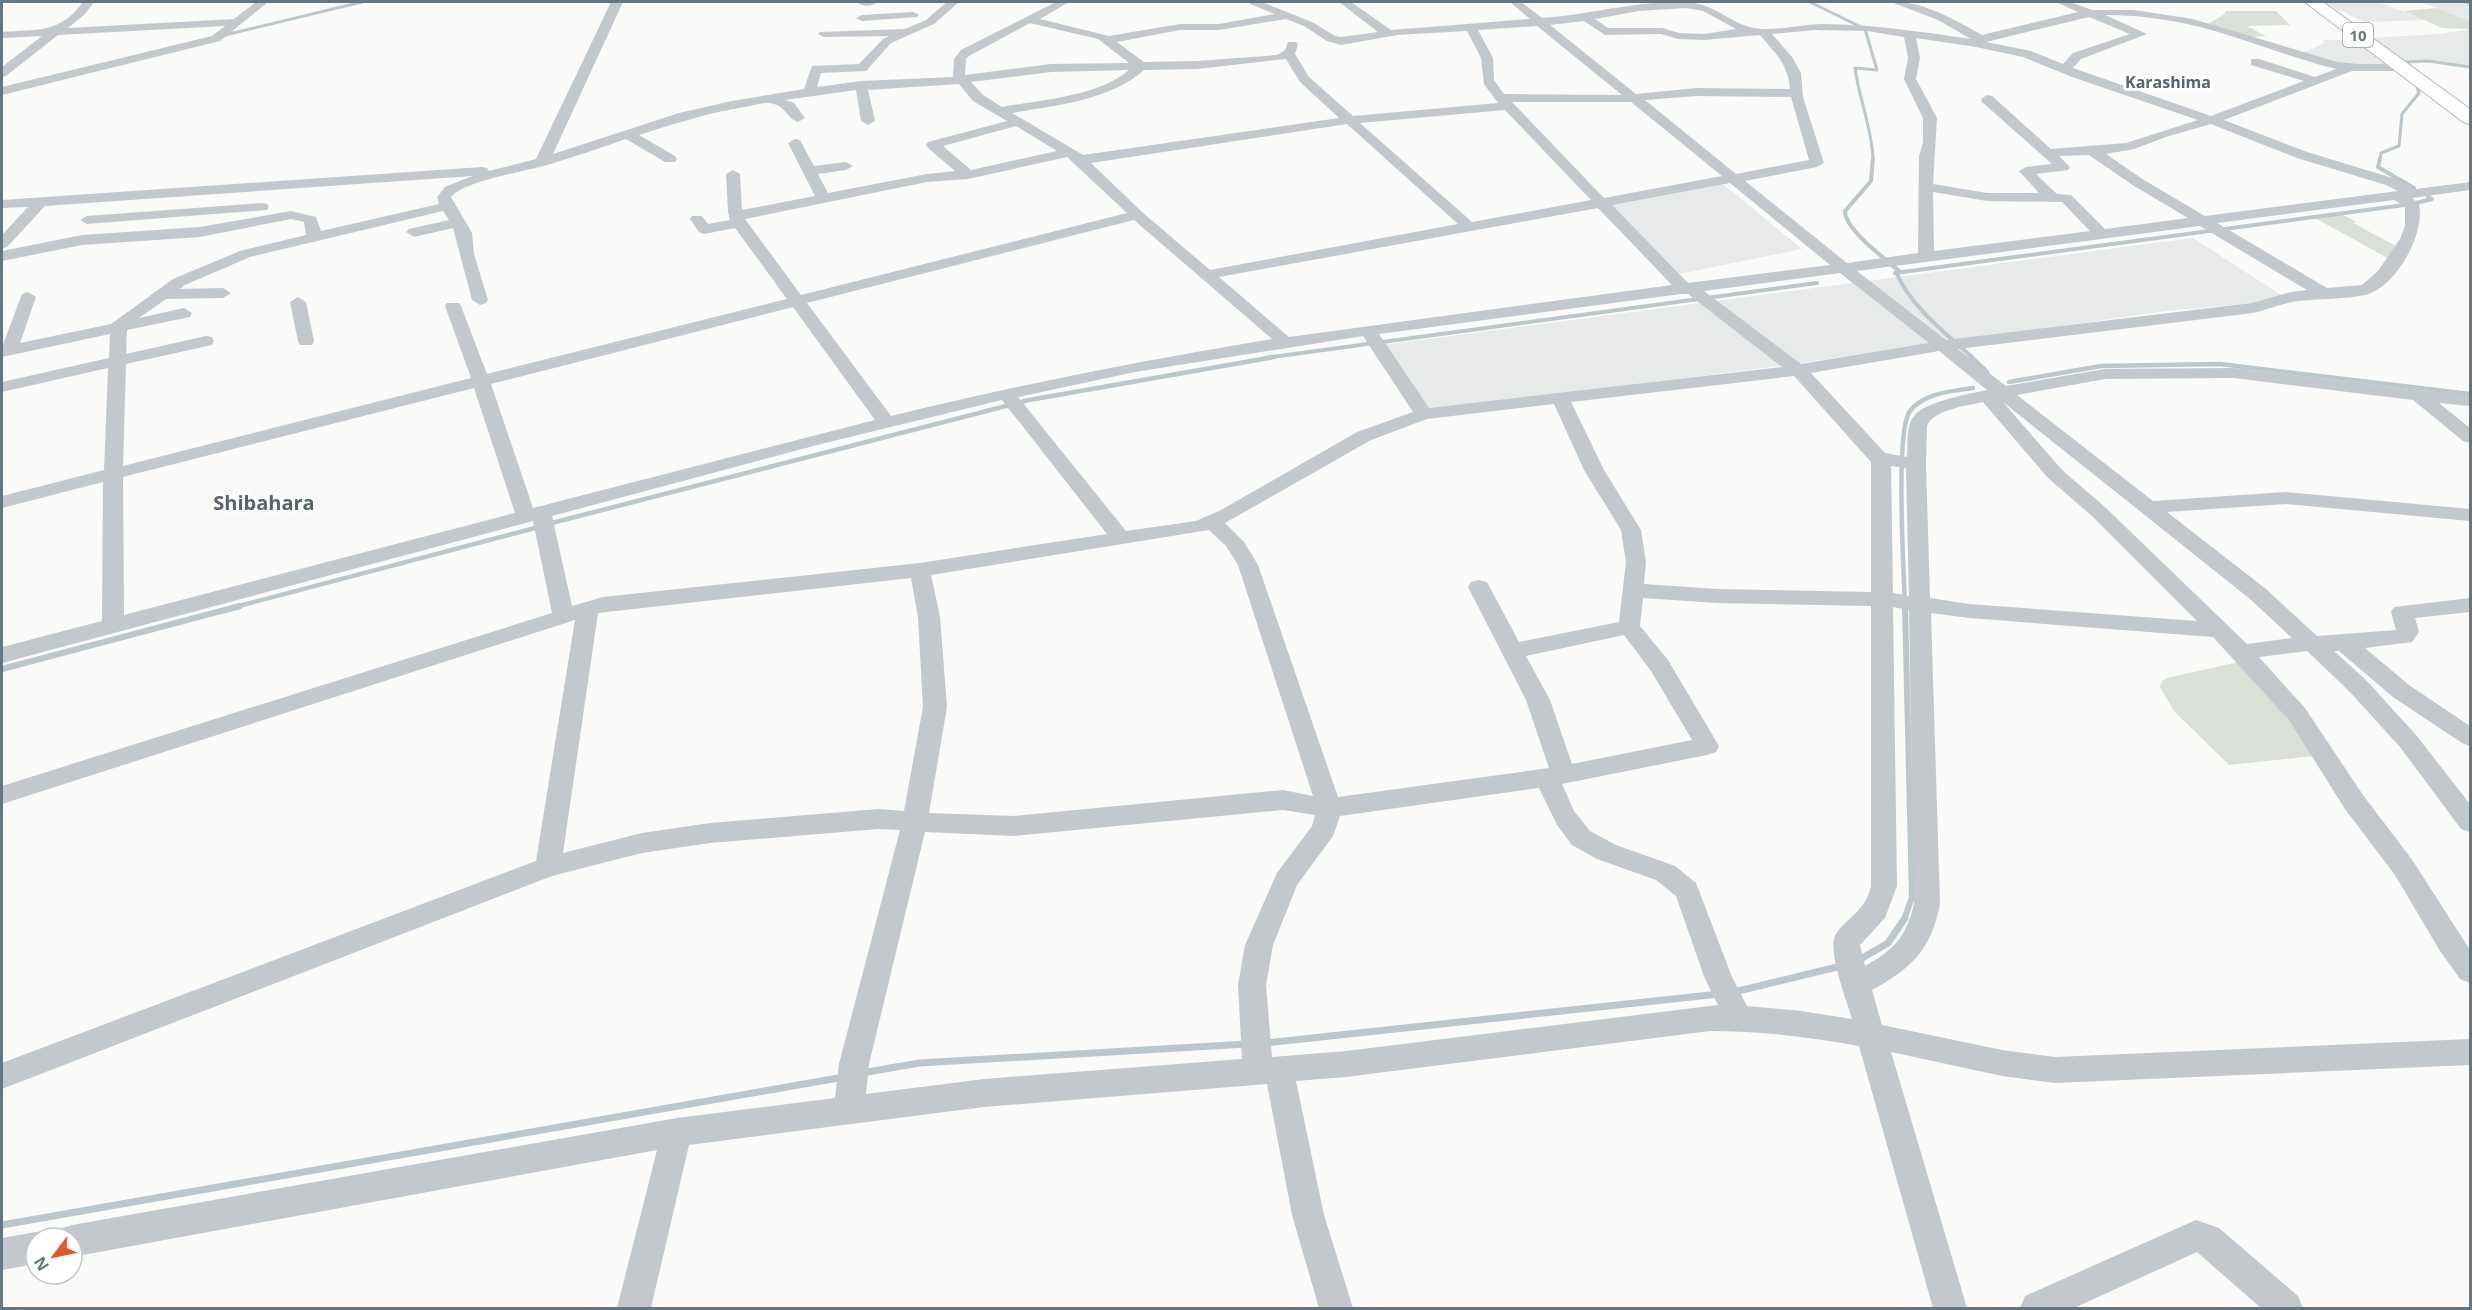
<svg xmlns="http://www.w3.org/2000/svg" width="2472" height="1310" font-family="'Open Sans',sans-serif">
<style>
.built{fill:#e8e9e9}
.green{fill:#dadfd7}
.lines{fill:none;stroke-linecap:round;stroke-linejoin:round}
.stream-far4{stroke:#bbc7cb;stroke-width:3}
.stream-far3{stroke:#bbc7cb;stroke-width:4}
.stream-far2{stroke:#bbc7cb;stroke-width:4.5}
.stream-far1{stroke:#bbc7cb;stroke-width:6}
.stream{stroke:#bbc7cb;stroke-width:7}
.highway-casing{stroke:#b4b9bd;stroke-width:2}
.minor{fill:#c3c8cc;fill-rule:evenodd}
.highway{fill:#fff;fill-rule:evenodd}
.labels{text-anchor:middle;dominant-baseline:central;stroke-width:6;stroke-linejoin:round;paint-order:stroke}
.shield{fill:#fff;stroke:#939fa8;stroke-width:1.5}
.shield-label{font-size:15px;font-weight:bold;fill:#657683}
.far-quarter-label{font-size:16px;font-weight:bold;fill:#57646e;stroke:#fff}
.quarter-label{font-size:20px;font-weight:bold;fill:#57646e;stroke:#fff}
</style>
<rect width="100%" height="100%" fill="#fafaf8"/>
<g class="built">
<path d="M2321 2H2378L2426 20 2364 22 2342 11H2334Z"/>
<path d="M2421 2H2463L2470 4V21Z"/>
<path d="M2470 29V66L2427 60 2403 61 2370 38 2440 34Z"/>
<path d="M2323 40H2357L2390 65 2364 69 2295 53 2307 51 2324 43Z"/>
<path d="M1723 184 1802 249 1679 274 1608 204Z"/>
<path d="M2193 238 2281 295 2263 302 2167 311 1778 366 1594 390 1428 408 1383 345Z"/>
</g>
<g class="green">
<path d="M2436 8 2470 21V29L2442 28 2404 11Z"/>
<path d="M2225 11H2276L2290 25 2247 26 2266 36 2249 37 2206 25 2225 14Z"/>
<path d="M2341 214 2357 222 2353 223 2396 246 2391 260 2315 218Z"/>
<path d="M2243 661 2279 702 2314 756 2229 765 2174 711 2160 687 2162 681 2167 678Z"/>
</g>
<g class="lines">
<g class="stream-far4">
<path d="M1810 2 1865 29 1877 70 1855 68C1859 99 1872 128 1873 159"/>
<path d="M221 36 362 2"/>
<path d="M2406 65 2404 62 2428 61 2470 67"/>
<path d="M2380 159 2381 153 2399 146 2402 114 2419 93 2416 84"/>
</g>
<g class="stream-far3">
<path d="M1873 158 1871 181 1845 211C1845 230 1886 259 1900 272"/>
<path d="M2380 158 2378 167 2414 188"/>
<path d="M1896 272C1911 307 1945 333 1973 358"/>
<path d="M1895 273 2412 204 2432 199 2428 197"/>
<path d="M1265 358 1817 283"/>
</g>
<g class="stream-far2">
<path d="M1971 357 1987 372"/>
<path d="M2009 382 2101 366 2220 364 2470 394"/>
<path d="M548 524 1029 400 1274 357"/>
<path d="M235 607 539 527"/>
<path d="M1905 607C1904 575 1895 430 1910 411 1924 393 1952 391 1973 388"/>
</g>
<g class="stream-far1">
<path d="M2 669 240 606"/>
<path d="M1904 920 1912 897 1905 606"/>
</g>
<g class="stream">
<path d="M1859 960 1888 943 1905 918"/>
<path d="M1734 992 1841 966"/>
<path d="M1266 1043 1719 994"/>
<path d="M862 1073 919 1063 1247 1044"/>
<path d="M2 1225 844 1077"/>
</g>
<defs>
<path id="highway" d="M2305 2H2323L2470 109V124L2463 122Z"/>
</defs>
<use href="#highway" class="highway-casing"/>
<g class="minor">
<path d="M83 2H94L85 14 68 28 234 19 256 2H268L220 41 2 95V87L212 36 225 26 58 35 6 76 2 77V67L42 36 2 38V32C37 29 60 34 83 2Z"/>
<path d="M611 2H623L553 154 679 113 732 101 804 89 812 66 859 64 883 39 889 36 824 37 818 34 820 32 905 29 926 20 947 2H959L934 24 891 43 866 71 821 73 817 87 861 81 953 77 954 59 961 50 1056 2H1069L1040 19 1109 36 1180 24H1219L1275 14 1250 4 1249 2H1262L1312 22 1335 36 1341 37 1378 32 1339 2H1351L1391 30 1530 19 1510 2H1521L1542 18C1590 15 1639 0 1687 2 1716 4 1729 23 1754 28 1773 32 1805 23 1827 24 1876 25 1923 32 1971 39L1938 20 1891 2C1922 0 1956 21 1982 35L2078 12 2056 2H2070L2092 10H2134L2193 19 2337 62 2358 64H2406V70L2402 71H2352L2224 120 2307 152 2396 179 2416 189 2470 182V190L2412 198 2419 204C2425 233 2399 281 2371 293 2354 300 2313 298 2293 302 2280 304 2266 310 2253 313L1958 349 2006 386 2105 369 2234 368 2470 396V406L2439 403 2470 428V443L2463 441 2413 400 2234 378 2105 379 2017 395 2153 501 2286 492 2470 509V521L2286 504 2167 512 2266 589 2317 636 2396 630 2391 612 2394 607 2470 598V612L2415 618 2419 632 2412 642 2365 648 2409 685 2470 726V746L2462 743 2393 697 2339 651H2334L2366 680 2416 735 2470 804V832L2461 829 2400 747 2350 692 2307 651 2259 657 2305 708 2363 795 2413 861 2470 950V983L2460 979 2440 951 2395 875 2345 809 2289 720 2213 637 1969 618 1931 613 1940 904C1931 950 1912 968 1872 990L1882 1025 2002 1050 2055 1057 2470 1039V1065L2055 1083 2002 1076 1891 1052 1967 1308H1933L1859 1046C1810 1037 1761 1031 1710 1031L1346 1077 1296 1081 1324 1215 1353 1308H1319L1292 1215 1267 1084 984 1107 689 1145 651 1308H617L657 1150 72 1257V1238H57L60 1229 72 1225 677 1118 835 1098 839 1064 900 830 878 829 710 843 642 853 552 876 2 1089V1063L536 861 575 620 2 804V786L552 613 533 521 2 663V647L102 621 103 482 2 508V496L104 470 108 368 2 392V382L109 358 110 334 2 357V347L22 294 28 292 36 297 20 343 111 324 173 279 240 251 306 235 304 222 291 219 200 237 82 245 2 261V251L82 235 200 227 291 211 316 217 321 231 439 204 437 197 445 187 472 176 45 206 7 247 2 249V235L28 207 2 208V200L482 167 487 168 489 171 536 159ZM1686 8 1703 11 1736 29 1704 34 1679 33 1662 28H1608L1595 19 1639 11ZM2105 15C2143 15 2182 21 2218 32 2258 44 2296 59 2336 69L2315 77 2259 59H2251V65L2304 81 2211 116 2073 68 2081 59 2147 34ZM2089 17 2130 34 2073 53 2063 64 2031 51 1986 42ZM1286 19 1304 26 1327 41 1341 45 1397 35 1467 31 1481 58 1484 84 1498 103 1353 116 1309 77 1295 54 1298 44 1296 42H1288L1285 50 1277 55 1197 61 1144 62 1117 42 1180 30H1219ZM1584 21 1605 35 1661 34 1678 39 1704 40 1760 35C1776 54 1788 64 1790 89L1696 88 1636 94 1550 25ZM1030 23 1098 39 1129 63 1051 64 965 75 966 59 969 56ZM1537 26 1622 95 1504 94 1494 80 1493 58 1478 30ZM1815 30 1867 31 1904 37 1908 58 1904 79 1923 118V142L1919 156 1918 253 1847 263 1745 181 1817 167 1824 163 1803 97 1801 73 1792 57 1772 34ZM1916 38 1976 47 2023 57 2072 77 2198 120 2126 143 2051 149 1992 96 1987 95 1981 99 1982 102 2052 164 2026 167 2019 171 2039 193H1987L1933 184 1937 118 1916 79 1920 58ZM1286 59 1300 82 1339 118 1083 155 1012 113C1056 105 1109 101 1144 70L1197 69ZM1129 70C1100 96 1040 100 1002 107L983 95 971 82 1051 72ZM959 84 973 101 1007 121 928 142 926 145 928 148 955 171 927 174 828 193 818 174 846 170 853 166 846 162 814 166 800 140 795 139 788 143 815 196 742 210 740 174 733 170 726 174 728 212 730 220 708 224 702 216H692L690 219 699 232 704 234 735 228 787 299 487 374 461 306 459 303H447L445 306 471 378 123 466 126 364 212 345 214 341 212 337 206 336 126 354 127 330 190 317 192 313 184 308 139 318 166 299 223 298 231 293 223 288 180 289 185 285 250 257 443 211 449 220 409 229 406 232 414 237 453 228 472 300 480 305 486 303 488 300 474 254 472 233 451 197C466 180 524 172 547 165 574 157 600 148 626 139L665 162H675L677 159 675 156 639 135C673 124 708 113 744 107 751 106 760 103 767 103 785 103 787 119 798 122L805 118 794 103 785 100 856 90 861 121 868 125 875 121 868 90ZM1696 96 1791 97 1809 160 1736 174 1645 100ZM1512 102H1631L1722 176 1604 198ZM1505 110 1591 200 1472 222 1360 123ZM1347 124 1458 224 1210 270 1142 212 1091 163ZM2211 124 2297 158 2386 185 2398 191 2205 216 2144 180 2106 154 2134 149 2166 137ZM1016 126 1057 151 971 170 943 146ZM2089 155 2134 186 2188 218 2105 229 2071 195 2057 194 2036 174 2068 170 2070 167 2059 156ZM1067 157 1127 213 801 295 745 219 927 182 968 179ZM1730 183 1830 265 1688 283 1612 205ZM1933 192 1987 201 2062 202 2090 231 1934 251ZM2394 200 2405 206V226L2400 239 2378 271 2362 285 2327 288 2217 223ZM1598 208 1672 285 1289 337 1219 277ZM1134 220 1272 339C1144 360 1017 385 891 416L807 303ZM2200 226 2307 290 2291 292 2252 303 1946 340 1857 271ZM1840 273 1929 343 1801 364 1704 291ZM1681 294H1688L1782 367 1429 408 1379 334ZM793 307 875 420 533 508 491 384ZM1363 336 1413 412 1357 432 1221 510 1196 521 1126 531 1018 397 1135 372ZM1939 351 1987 390C1969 394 1920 402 1912 419 1906 429 1908 445 1907 457L1885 453 1811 373ZM1794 376 1871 462V592L1717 589 1644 584 1646 562 1641 530 1604 470 1571 402ZM474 388 515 513 124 615 123 477ZM1002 400 1107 534 920 563 603 597 572 606 552 516 821 444ZM1983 402 2048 478 2092 516 2197 621 1969 604 1930 598 1926 464 1927 426C1934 409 1967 406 1983 402ZM2003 402 2250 599 2292 638 2247 644 2106 508 2062 470ZM1554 404 1584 470 1621 530 1626 562 1619 622 1519 642 1487 582 1479 580 1471 582 1468 587 1526 700 1549 768 1338 797 1258 565 1244 542 1225 523 1371 440 1427 419ZM1891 466 1906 468 1909 596 1893 593ZM1209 530 1226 546 1238 565 1313 796 1283 790 1013 816 929 813 947 707 940 617 931 575ZM911 578 918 617 923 707 904 811 878 809 710 823 642 833 563 853 598 613ZM1643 598 1717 603 1871 606V886C1865 912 1849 915 1836 934 1826 948 1847 1001 1852 1019L1801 1011 1747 1006 1732 977 1696 883 1675 866 1616 845 1590 831 1574 811 1562 784 1707 755 1716 752 1719 746 1668 660 1640 626ZM1893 607 1909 610 1914 904C1906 937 1894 950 1865 966L1860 945 1885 918 1897 886ZM1624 635 1651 671 1692 740 1572 764 1550 700 1526 656ZM1539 788 1557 825 1572 845 1597 859 1656 880 1676 896 1705 979 1718 1005 1346 1051 1272 1057 1266 985 1273 945 1297 885 1333 836 1340 816ZM1283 810 1315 815 1312 826 1277 873 1245 945 1238 985 1242 1059 984 1079 866 1094 869 1064 925 832 1013 836Z"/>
<path d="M857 2H877C873 7 861 7 857 2Z"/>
<path d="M2463 2H2470V5L2465 4Z"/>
<path d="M913 12 919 15 917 17 862 21 856 18 862 15Z"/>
<path d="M262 203 267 204 269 207 267 210 87 224 80 220 87 216Z"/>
<path d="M298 297 306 302 314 341 312 345H300L298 341 290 302Z"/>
<path d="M2196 1220 2219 1228 2298 1296 2303 1308H2261L2197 1252 2074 1308H2020L2025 1296Z"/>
<path d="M36 1232 48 1238H36V1264L2 1270V1238Z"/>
</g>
<use href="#highway" class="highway"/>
</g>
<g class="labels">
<rect class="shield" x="2343" y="23" width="30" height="24" rx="4.5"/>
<g class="shield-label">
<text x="2358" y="35">10</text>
</g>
<g class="far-quarter-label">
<text x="2168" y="82">Karashima</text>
</g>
<g class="quarter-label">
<text x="264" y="502">Shibahara</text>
</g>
</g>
<rect width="2472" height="1310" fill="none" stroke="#657683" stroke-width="6"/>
<g transform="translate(54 1256) rotate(238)"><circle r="28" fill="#ffffff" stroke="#c1c8cd" stroke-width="1.5"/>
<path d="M0-4.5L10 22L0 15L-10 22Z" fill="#e4572e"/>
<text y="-9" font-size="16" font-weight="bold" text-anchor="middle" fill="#657683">N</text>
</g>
</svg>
